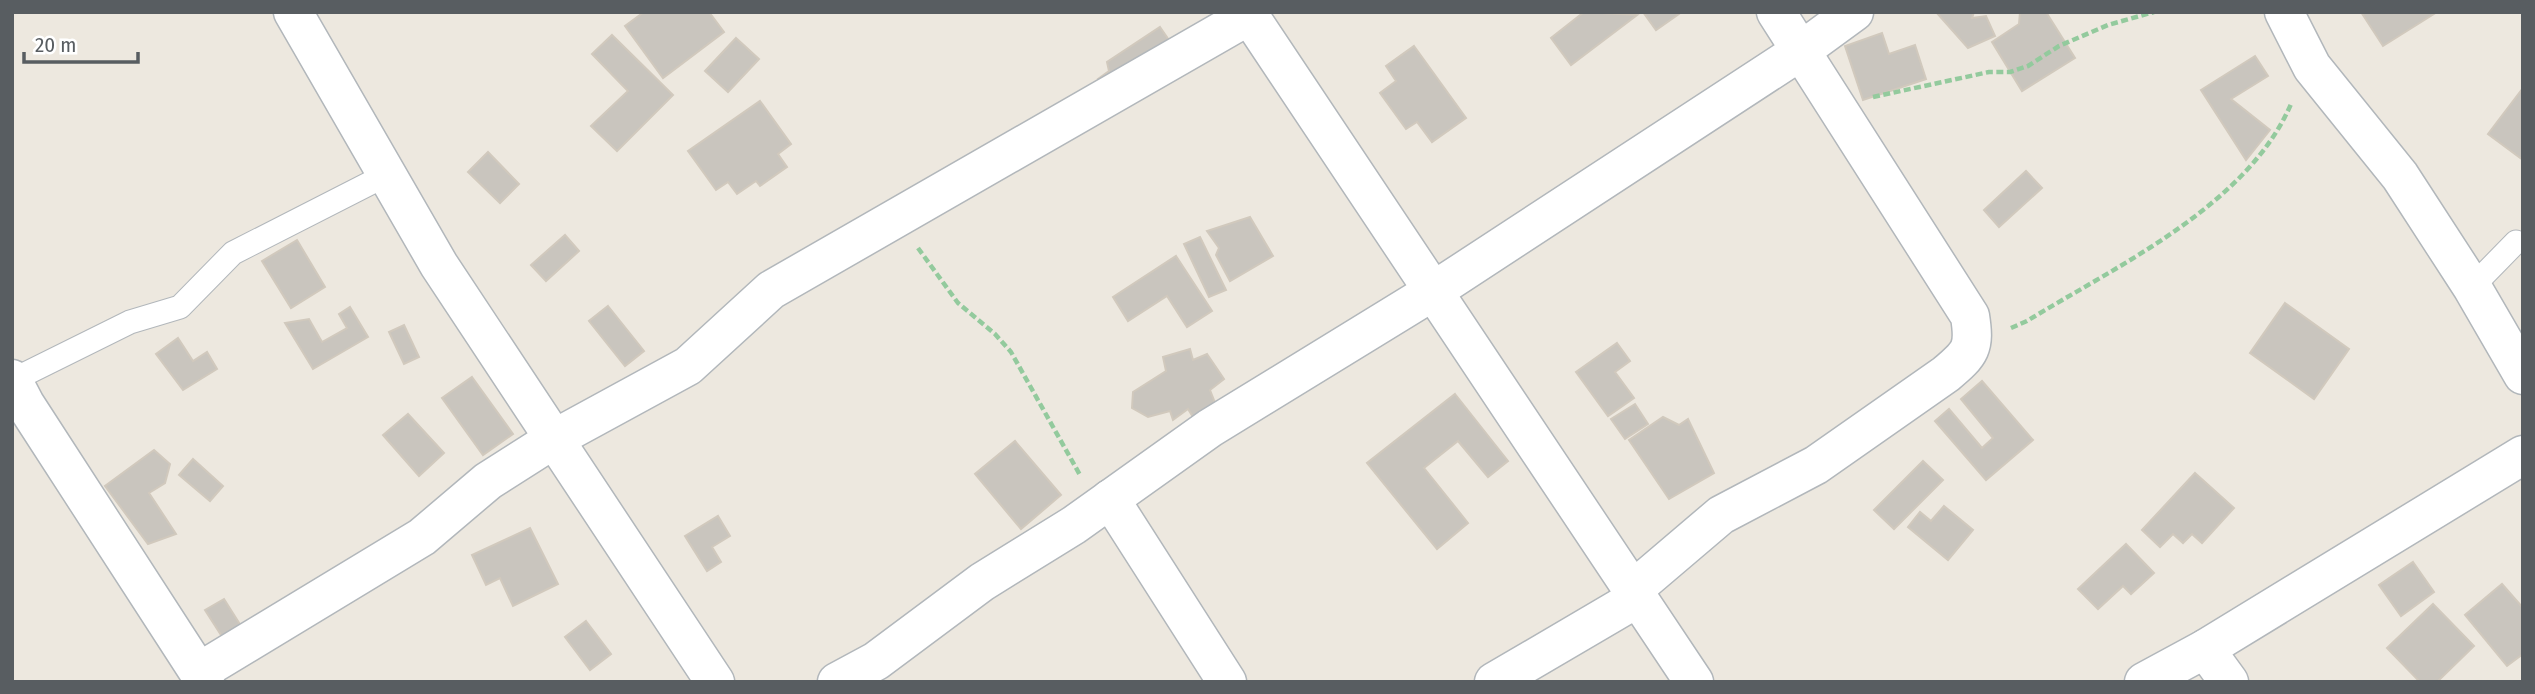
<svg xmlns="http://www.w3.org/2000/svg" width="2535" height="694" font-family="'Fira Sans Condensed',sans-serif">
<style>
.building{fill:#c9c5be;stroke:#d1c9bd;stroke-width:2}
.lines{fill:none;stroke-linecap:round;stroke-linejoin:round}
.service-casing{stroke:#b2b7bb;stroke-width:25}
.minor-casing{stroke:#b2b7bb;stroke-width:41}
.path{stroke:#93ca9d;stroke-width:4.5;stroke-dasharray:7 3.5;stroke-linecap:butt}
.service{stroke:#fff;stroke-width:23}
.minor{stroke:#fff;stroke-width:38}
</style>
<rect width="100%" height="100%" fill="#ede8df"/>
<g class="building">
<path d="M644 12H709L724 32 663 78 625 26Z"/>
<path d="M1584 12 1637 15 1571 65 1551 38Z"/>
<path d="M1643 12H1678L1679 14 1656 30Z"/>
<path d="M1936 12H1974L1972 18 1986 16 1995 36 1968 48Z"/>
<path d="M2020 12H2046L2075 58 2022 91 1992 42 2019 24Z"/>
<path d="M2361 12H2437L2383 46Z"/>
<path d="M1160 27 1173 46 1106 91 1098 79 1109 71 1107 62Z"/>
<path d="M1882 33 1889 54 1915 45 1926 79 1863 100 1845 46Z"/>
<path d="M612 35 673 95 617 151 591 126 628 91 592 54Z"/>
<path d="M736 38 759 59 728 92 705 71Z"/>
<path d="M1414 46 1466 118 1432 142 1417 122 1406 129 1380 93 1396 81 1386 66Z"/>
<path d="M2255 56 2268 76 2231 99 2270 130 2246 160 2201 90Z"/>
<path d="M2523 88V160L2488 134Z"/>
<path d="M760 101 791 144 778 154 787 167 760 186 756 181 737 194 728 182 716 190 688 151Z"/>
<path d="M488 152 519 184 500 203 468 172Z"/>
<path d="M2026 171 2042 188 1999 227 1984 210Z"/>
<path d="M1250 217 1273 256 1230 281 1216 255 1219 248 1207 231Z"/>
<path d="M565 235 579 251 546 281 531 265Z"/>
<path d="M1200 237 1226 290 1209 297 1184 244Z"/>
<path d="M297 240 325 287 291 308 262 261Z"/>
<path d="M1176 256 1212 311 1187 327 1167 296 1128 321 1113 297Z"/>
<path d="M2285 303 2349 349 2314 399 2250 353Z"/>
<path d="M608 306 644 351 625 366 589 321Z"/>
<path d="M350 307 368 337 313 369 285 323 309 319 322 342 347 328 339 314Z"/>
<path d="M404 325 419 357 404 364 389 332Z"/>
<path d="M178 338 193 361 207 352 217 369 183 390 156 354Z"/>
<path d="M1617 343 1630 361 1615 372 1634 398 1608 416 1576 372Z"/>
<path d="M1190 349 1193 360 1207 354 1224 379 1210 390 1217 408 1193 417 1188 409 1173 420 1170 411 1148 417 1132 408 1133 392 1166 371 1163 357Z"/>
<path d="M472 377 513 434 483 455 442 398Z"/>
<path d="M1982 381 2033 440 1986 480 1935 421 1949 409 1982 448 1993 438 1961 399Z"/>
<path d="M1455 394 1508 461 1488 477 1458 441 1424 468 1468 523 1437 549 1367 463Z"/>
<path d="M1635 404 1648 424 1625 439 1611 419Z"/>
<path d="M408 414 444 453 419 476 383 435Z"/>
<path d="M1663 417 1679 425 1688 419 1714 473 1669 499 1629 440Z"/>
<path d="M1015 441 1061 495 1021 529 975 474Z"/>
<path d="M154 450 170 464 165 483 149 493 176 534 148 544 105 486Z"/>
<path d="M193 459 223 486 210 501 179 475Z"/>
<path d="M1923 461 1943 480 1894 529 1874 510Z"/>
<path d="M2195 473 2234 508 2202 543 2192 534 2183 543 2173 534 2160 547 2142 530Z"/>
<path d="M1944 506 1973 530 1948 560 1908 527 1920 512 1931 521Z"/>
<path d="M718 516 730 536 712 547 721 562 707 571 685 536Z"/>
<path d="M530 528 558 584 513 606 500 578 486 585 472 555Z"/>
<path d="M2126 544 2154 573 2131 594 2123 586 2098 609 2078 589Z"/>
<path d="M2413 562 2434 592 2401 616 2379 585Z"/>
<path d="M2502 584 2523 608V654L2507 666 2465 615Z"/>
<path d="M224 599 241 626 223 638 205 610Z"/>
<path d="M2433 604 2474 646 2437 682H2420L2387 648Z"/>
<path d="M586 621 611 654 590 670 565 637Z"/>
</g>
<g class="lines">
<defs>
<g id="service">
<path d="M2472 287 2516 242"/>
<path d="M13 380 130 322 180 307 233 253 388 174"/>
</g>
<g id="minor">
<path d="M293 12 439 265 715 682"/>
<path d="M1247 12 1694 682"/>
<path d="M2284 12 2312 67 2400 176 2472 287 2523 375"/>
<path d="M12 379 25 404 205 682"/>
<path d="M1110 499 1227 682"/>
<path d="M1634 589 1721 515 1816 465 1946 374C1971 353 1975 348 1970 316L1776 12"/>
<path d="M2205 649 2229 682"/>
<path d="M199 672 422 537 488 481 554 439 688 366 771 290 1250 15"/>
<path d="M837 682 876 661 982 582 1074 525 1210 428 1435 290 1802 50 1854 12"/>
<path d="M1494 682 1639 597"/>
<path d="M2144 682 2205 649 2523 455"/>
</g>
</defs>
<use href="#service" class="service-casing"/>
<use href="#minor" class="minor-casing"/>
<g class="path">
<path d="M1873 97 1989 72H2010L2028 66 2059 46 2108 25 2154 12"/>
<path d="M918 248 958 303 995 334 1011 352 1080 475"/>
<path d="M2011 328 2027 321C2118 265 2247 206 2291 104"/>
</g>
<use href="#service" class="service"/>
<use href="#minor" class="minor"/>
</g>
<rect width="2535" height="694" fill="none" stroke="#585d61" stroke-width="28"/>
<path d="M24 52v10h114v-10" fill="none" stroke="#585d61" stroke-width="3.5"/>
<text x="35" y="52" font-size="21" fill="#585d61" stroke="#ffffff" stroke-width="5" paint-order="stroke">20 m</text>
</svg>
